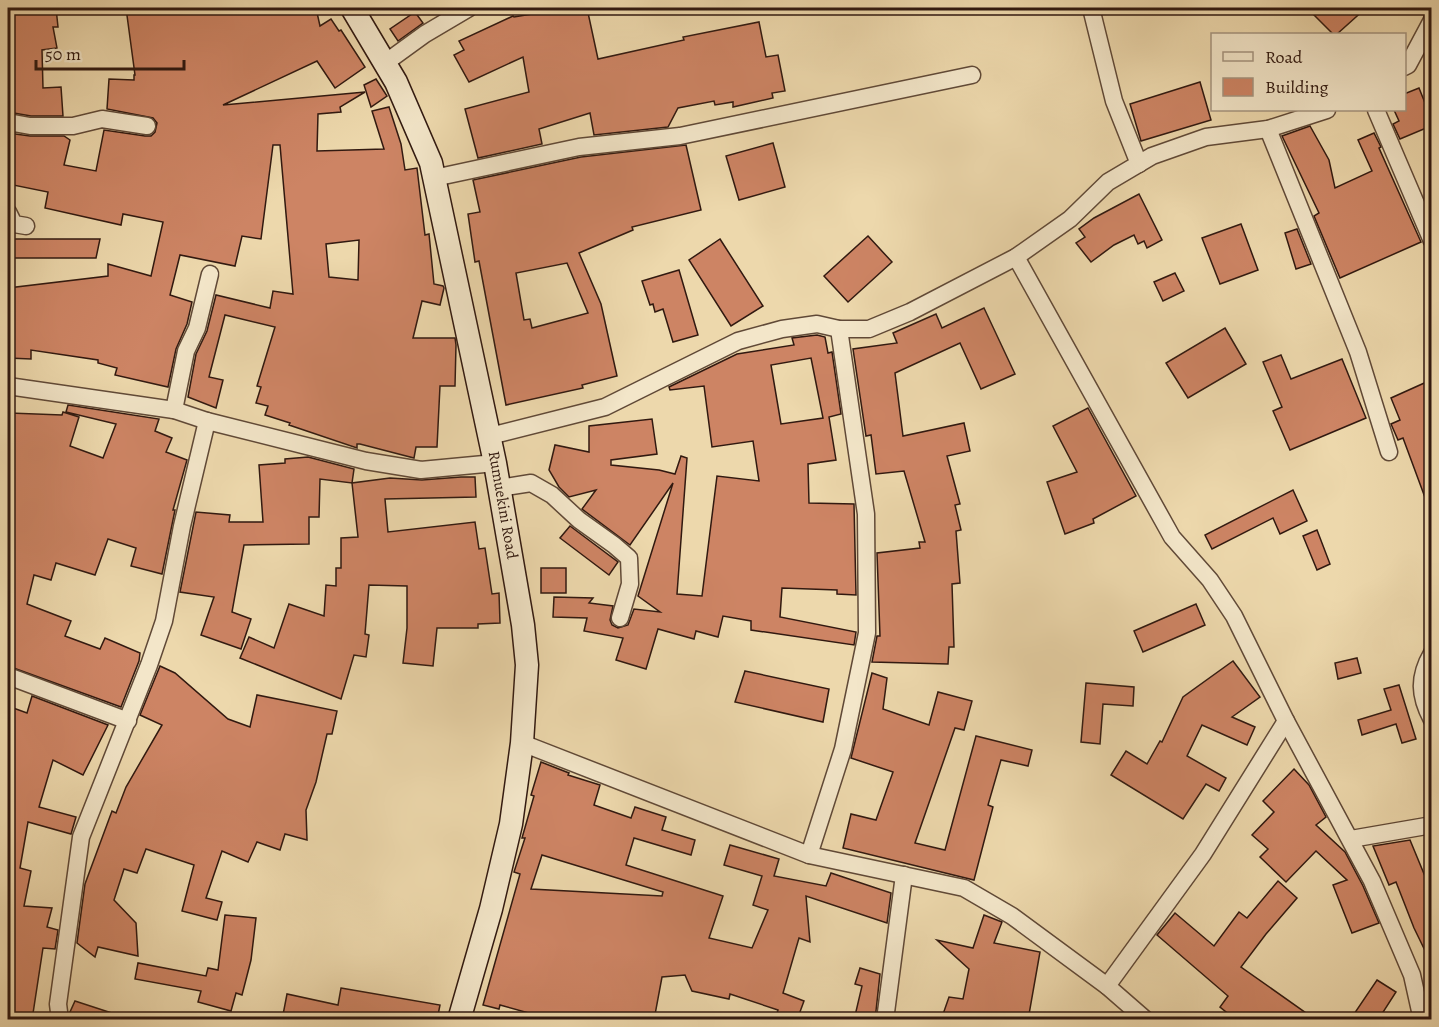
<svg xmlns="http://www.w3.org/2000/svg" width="1439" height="1027" font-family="Alegreya,serif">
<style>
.building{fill:#cd8464;stroke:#311910;stroke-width:1.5;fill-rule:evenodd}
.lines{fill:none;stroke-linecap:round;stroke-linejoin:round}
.street-casing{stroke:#604937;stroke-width:19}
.secondary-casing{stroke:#311910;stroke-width:25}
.street{stroke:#f3e6c9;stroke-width:16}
.secondary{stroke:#f3e6c9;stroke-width:22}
.labels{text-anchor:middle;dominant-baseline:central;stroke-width:4.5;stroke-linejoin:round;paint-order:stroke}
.street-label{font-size:16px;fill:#311910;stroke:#f3e6c9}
</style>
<rect width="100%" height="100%" fill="#edd8ac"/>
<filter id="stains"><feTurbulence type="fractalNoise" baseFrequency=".00333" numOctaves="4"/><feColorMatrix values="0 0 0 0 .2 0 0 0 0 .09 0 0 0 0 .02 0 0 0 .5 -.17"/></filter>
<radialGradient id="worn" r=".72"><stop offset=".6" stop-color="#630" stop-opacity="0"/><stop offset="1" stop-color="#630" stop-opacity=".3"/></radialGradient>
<g class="building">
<path d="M8 8H56L58 27H53L57 48 42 50 43 88 61 87 63 116H31L8 112Z"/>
<path d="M126 8H316L320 26 331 19 339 31 341 30 365 67 335 88 317 61 223 105 365 92 340 107 341 112 318 114 317 151 384 149 372 111 389 107 401 144 405 170 417 168 425 235 429 234 434 284 443 286 444 288 440 305 422 301 413 338H455L456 345 455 386H440L437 447H416L414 458 360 444H357V448L289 425 290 423 265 415 268 406 256 403 261 387 257 386 275 327 225 315 209 377 223 380 216 408 188 397 196 354 207 331 216 295 270 308 273 291 293 294 280 145H273L261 239 242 236 235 266 180 255 170 295 192 302 187 324 176 349 168 387 115 375 117 368 98 363V360L31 350V359L8 358V288L108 276V264L151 276 163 222 123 214 121 225 45 208 48 192 8 184V133L30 136H64L70 140 64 165 96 171 104 130 145 136H151L155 132 157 123 153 118 107 109 109 79 134 80V75H135ZM359 240 358 280 329 277 326 244Z"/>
<path d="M556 8H587L598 59 684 40 683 37 759 22 766 57 778 55 785 91 772 93 773 98 733 107V102L715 105 714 101 678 108 668 127 594 135 590 113 539 129 542 144 478 158 465 109 529 92 523 57 469 82 454 55 464 50 459 41 513 16 514 17 556 10Z"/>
<path d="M1307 8H1366L1337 34H1333Z"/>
<path d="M415 12 423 23 398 41 390 29Z"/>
<path d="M376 79 387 96 371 107 364 85Z"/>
<path d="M1200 82 1211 120 1141 141 1130 104Z"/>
<path d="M1419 88 1431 118V126L1400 139 1393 124 1399 121 1394 110H1404V94Z"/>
<path d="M1310 126 1329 160 1335 188 1372 171 1358 140 1374 133 1381 147 1379 148 1421 242 1340 278 1314 216 1319 213 1282 136Z"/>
<path d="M773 143 785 187 739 200 726 156Z"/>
<path d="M686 145 701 210 632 227 633 230 579 253 601 304 617 376 582 385 583 388 506 405 479 261 475 262 468 214 480 212 473 180 581 157ZM567 263 588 313 532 328 530 319 524 320 516 273Z"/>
<path d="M1139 194 1162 240 1147 248 1144 241 1138 244 1134 235 1114 245 1091 262 1076 243 1085 237 1079 229 1094 218Z"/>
<path d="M1241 224 1258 270 1220 284 1202 238Z"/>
<path d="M1297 229 1311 264 1296 269 1285 233Z"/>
<path d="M868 236 892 262 848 302 824 276Z"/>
<path d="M8 239H100L96 258H8Z"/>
<path d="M720 239 763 306 731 326 689 260Z"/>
<path d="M679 270 698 335 673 342 663 309 655 312 653 304 650 305 642 281Z"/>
<path d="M1175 273 1184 291 1163 301 1154 282Z"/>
<path d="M984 308 1015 374 981 389 960 343 895 373 903 436 964 423 970 451 947 456 960 504 955 505 961 530 956 531 960 583 952 584 954 647H949L948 664 872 662 877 636H880L877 553 920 548 919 542H925L904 471 876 474 871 435 866 436 853 349 897 343 893 333 936 314 942 328Z"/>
<path d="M1225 328 1246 364 1188 398 1166 363Z"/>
<path d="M817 335 825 337 828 353 832 352 841 414 829 417 836 460 808 464 809 503 854 504 856 595 837 594V590L782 588 780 617 856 632 854 645 751 630V621L723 616 718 637 696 631 694 639 658 629 646 669 616 660 623 638 584 631 587 618 553 617 554 597 593 598 589 603 613 606 610 620 612 625 618 628 628 625 634 609 660 612 638 596 673 483 630 545 582 509 596 490 569 497 559 487 549 470 555 445 589 452V426L652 419 657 454 611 460V465L659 470 675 474 681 456 687 458 677 594 702 596 717 476 759 481 753 441 712 447 704 386 670 390 669 387 737 354 794 345 792 338ZM811 358 823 418 781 424 771 365Z"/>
<path d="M1281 355 1291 379 1342 359 1366 418 1290 450 1273 411 1282 407 1263 362Z"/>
<path d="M1431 380V511H1430L1403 438 1398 440 1391 424 1400 420 1391 398Z"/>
<path d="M68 405 159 419 155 431 172 438 166 452 187 460 173 510H175L162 574 131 566 136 548 108 539 95 575 56 563 51 580 34 575 27 604 71 621 65 636 100 649 105 638 140 653 139 661 121 707 8 666V487L12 488 10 413 62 415 63 412 79 417 70 446 103 458 116 424 66 412Z"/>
<path d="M1088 408 1136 496 1093 519 1094 523 1065 534 1047 482 1077 472 1053 426Z"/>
<path d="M308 457 354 469 352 483 320 479 319 517H309V544L244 545 232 612 251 619 241 649 201 635 214 597 180 592 196 512 230 515 229 522H263L259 465 285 463V459Z"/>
<path d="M461 477H475L476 497 385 499 388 532 475 522 479 549 485 548 492 594 499 593 500 623 478 624V628H437L433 666 403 663 407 628V586L369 585 365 634 369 635 366 657 354 655 341 699 240 658 249 637 274 648 289 604 324 616 326 585 336 586V568H341V538L358 537 352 483 390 478 422 480Z"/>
<path d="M1293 490 1307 521 1280 534 1273 518 1212 549 1205 535Z"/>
<path d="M570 526 618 562 609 575 560 538Z"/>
<path d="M1317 530 1330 564 1317 570 1303 536Z"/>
<rect x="541" y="568" width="25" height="25"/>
<path d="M1196 604 1205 625 1143 652 1134 631Z"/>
<path d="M1357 658 1361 673 1338 679 1335 663Z"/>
<path d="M1233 661 1260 697 1232 717 1255 727 1247 745 1202 725 1187 756 1226 778 1219 791 1206 784 1183 819 1111 775 1126 751 1147 764 1160 741 1162 742 1183 697Z"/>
<path d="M160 666 175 673 228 719 250 727 257 695 337 711 332 734H327L316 782 306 810 307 840 285 834 280 850 257 842 248 862 222 851 206 898 222 902 217 920 182 911 194 865 146 849 137 873 124 869 114 900 136 923 138 956 98 947 95 957 77 943 85 884 112 811 116 813 126 787 162 725 140 715Z"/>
<path d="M745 671 829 689 823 722 735 702Z"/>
<path d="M872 673 887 678 883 709 929 725 938 692 972 701 964 730 955 728 915 843 945 850 976 736 1032 750 1028 766 1001 760 988 805 993 807 974 880 843 848 851 814 876 820 893 772 851 758Z"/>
<path d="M1086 683 1134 687 1133 706 1103 704 1100 744 1081 742Z"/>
<path d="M1399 685 1416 739 1402 743 1396 724 1362 735 1358 720 1391 710 1384 689Z"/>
<path d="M32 696 108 725 83 775 53 760 39 807 76 817 71 834 28 822 20 868 31 871 24 906 52 908 47 927 58 930 55 949 43 948 32 1020H8V706L27 713Z"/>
<path d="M541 762 569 773 568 775 600 785 594 805 631 818 635 807 666 817 662 830 695 840 691 855 634 838 626 865 723 896 709 938 752 948 768 910 753 905 762 876 724 865 730 845 779 859 774 876 826 886 831 873 891 893 887 923 806 896 810 942 799 938 783 993 804 1001 797 1020H775L778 1010 730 994 729 999 692 991 685 975 662 977 654 1020H554L500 1005 499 1009 483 1005 520 874 514 872 525 838H522L534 796 531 795ZM542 855 663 892 662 896 531 889Z"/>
<path d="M1294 769 1309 785 1326 817 1316 825 1345 852 1363 886 1379 923 1352 933 1333 885 1347 880 1316 851 1286 882 1260 857 1268 849 1252 835 1274 812 1263 801Z"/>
<path d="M1410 840 1427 881 1431 880V963L1414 928 1396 882 1389 885 1373 846Z"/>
<path d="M1278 881 1297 898 1266 934 1241 967 1316 1020H1236L1220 1007 1228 996 1157 935 1175 913 1214 946 1239 912 1247 918Z"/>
<path d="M225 915 256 918 251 960 242 995 236 993 231 1011 198 1002 201 991 135 979 138 963 206 976 208 968 218 970Z"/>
<path d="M984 915 1002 922 994 943 1040 952 1028 1020H941L949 997 963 999 969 969 937 940 973 948Z"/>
<path d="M860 968 880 974 875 1020H854L862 986 855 984Z"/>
<path d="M1377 980 1396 992 1378 1020H1350Z"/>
<path d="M341 988 440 1005 437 1020H282L287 994 338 1005Z"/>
<path d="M75 1001 121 1016 120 1020H70V1012Z"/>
</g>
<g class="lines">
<defs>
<g id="street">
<path d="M1091 8 1114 101 1139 164"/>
<path d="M385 63 425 34 469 8"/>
<path d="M1404 67 1408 65 1432 20"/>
<path d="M1376 110 1432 241"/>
<path d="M8 122 30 126H73L102 119 147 126"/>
<path d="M1268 129 1358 352 1389 452"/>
<path d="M434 178 579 147 680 136 972 75"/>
<path d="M8 212 14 224 26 226"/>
<path d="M1016 257 1172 537 1210 580 1234 616 1286 721 1372 881 1412 975 1422 1020"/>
<path d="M8 386 174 410 207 421 366 461 421 470 495 463"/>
<path d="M174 410 186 351 197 328 210 274"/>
<path d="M490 436 605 407 738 341 782 329 817 324 839 329H869L910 312 1016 257 1070 219 1108 182 1152 156 1206 137 1268 129 1327 110"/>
<path d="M500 488 531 483 552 495 579 520 614 545 629 558 630 584 620 618"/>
<path d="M1432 653C1418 677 1419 696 1432 720"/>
<path d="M8 676 128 721"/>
<path d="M522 743 809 855 964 888 1012 916 1107 986 1146 1020"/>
<path d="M1351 839 1432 825"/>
<path d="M809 855 843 749 867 633 866 514 839 329"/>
<path d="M1107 986 1203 854 1286 721"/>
<path d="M60 1020 58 1004 81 837 149 665 164 621 182 526 207 421"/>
<path d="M885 1020 904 875"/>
</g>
<path id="secondary" d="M352 8 396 82 431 163 495 463 523 625 527 665 522 743 511 824 491 909 459 1020"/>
</defs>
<use href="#street" class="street-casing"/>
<use href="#secondary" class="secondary-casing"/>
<use href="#street" class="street"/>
<use href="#secondary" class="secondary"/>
</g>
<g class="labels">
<g class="street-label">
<text transform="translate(503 505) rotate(80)">Rumuekini Road</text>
</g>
</g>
<rect width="1439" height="1027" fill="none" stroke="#edd8ac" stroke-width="30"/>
<rect x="9" y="9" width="1421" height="1009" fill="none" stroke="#311910" stroke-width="3"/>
<rect x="15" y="15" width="1409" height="997" fill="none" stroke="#311910" stroke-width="1.5"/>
<rect x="1211" y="33" width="195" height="78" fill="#f3e6c9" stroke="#a5947f" stroke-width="1.5"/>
<rect x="1223" y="52" width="30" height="9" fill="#f3e6c9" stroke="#a5947f" stroke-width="1.5"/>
<text x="1265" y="63" font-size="18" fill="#311910">Road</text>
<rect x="1223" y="78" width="30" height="18" fill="#cd8464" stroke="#a5947f" stroke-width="1.5"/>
<text x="1265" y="93" font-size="18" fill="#311910">Building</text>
<path d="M36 60v9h148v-9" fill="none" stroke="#311910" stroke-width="3"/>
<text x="45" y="60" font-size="18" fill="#311910" stroke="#f3e6c9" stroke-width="4.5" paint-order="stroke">50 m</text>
<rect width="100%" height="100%" filter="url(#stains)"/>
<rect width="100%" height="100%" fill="url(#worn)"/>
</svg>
